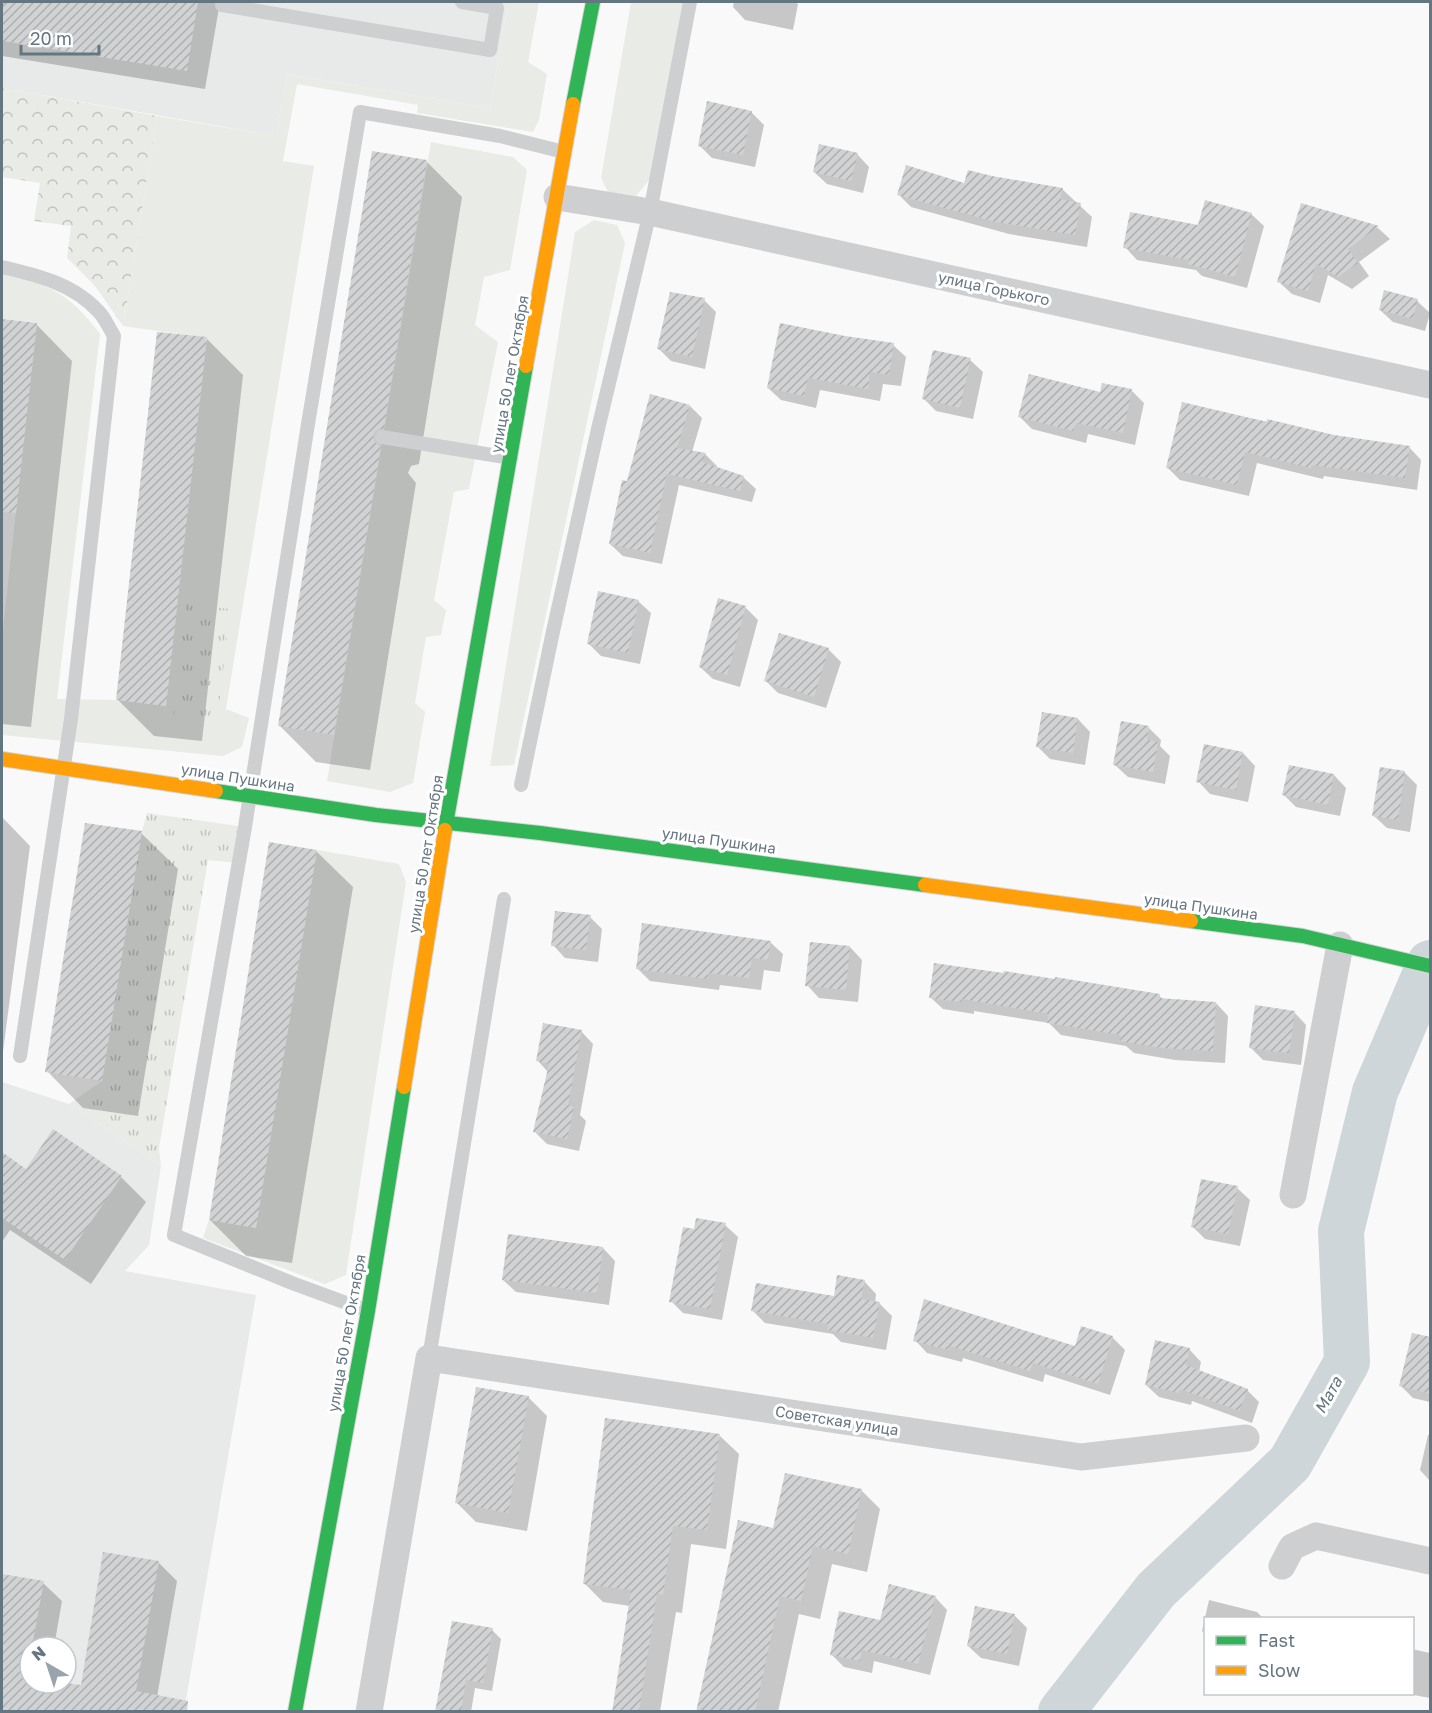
<svg xmlns="http://www.w3.org/2000/svg" width="1432" height="1713" font-family="'Golos Text',sans-serif">
<style>
.built{fill:#e8e9e9;fill-rule:evenodd}
.green{fill:#e8ebe6}
.forest{fill:url(#forest-crowns)}
.park{fill:url(#park-tufts)}
.shadow{fill:#0003}
.lines{fill:none;stroke-linecap:round;stroke-linejoin:round}
.river{stroke:#ced6d9;stroke-width:46}
.building{fill:url(#building-hatch)}
.fast-casing{stroke:#d5d6d7;stroke-width:16}
.slow-casing{stroke:#d5d6d7;stroke-width:16}
.lane{stroke:#cecfd0;stroke-width:14}
.street{stroke:#cecfd0;stroke-width:27}
.fast{stroke:#30b455;stroke-width:14}
.slow{stroke:#ff9f0a;stroke-width:14}
.labels{text-anchor:middle;dominant-baseline:central;stroke-width:6;stroke-linejoin:round;paint-order:stroke}
.street-label{font-size:15px;fill:#657683;stroke:#fff}
.water-label{font-size:16px;font-style:italic;fill:#60757c;stroke:#fff}
</style>
<defs>
<pattern id="forest-crowns" width="20" height="18" patternUnits="userSpaceOnUse" patternTransform="scale(1.5)"><rect width="20" height="18" fill="#e8ebe6"/><path d="M2 6a3 3 0 1 1 6 0M12 15a3 3 0 1 1 6 0" fill="none" stroke="#c0c3c0"/></pattern>
<pattern id="park-tufts" width="24" height="20" patternUnits="userSpaceOnUse" patternTransform="scale(1.5)"><rect width="24" height="20" fill="#e8ebe6"/><path d="M3 7l-1-3M5 7V3M7 7l1-3M15 17l-1-3M17 17v-4M19 17l1-3" fill="none" stroke="#c0c3c0"/></pattern>
<pattern id="building-hatch" width="6" height="6" patternUnits="userSpaceOnUse" patternTransform="scale(1.5)"><rect width="6" height="6" fill="#d0d2d3"/><path d="M-1 1l2-2M0 6l6-6M5 7l2-2" fill="none" stroke="#acafb1"/></pattern>
</defs>
<rect width="100%" height="100%" fill="#f9f9f9"/>
<g class="built">
<path d="M2 2H508L490 108 287 74 276 136 2 88Z"/>
<path d="M2 1082 69 1104 161 1166 149 1245 125 1271 256 1295 184 1711H2ZM30 1647H66V1683H30Z"/>
</g>
<g class="green">
<path d="M508 2H539L528 62 547 74 539 120 533 132 417 113 418 105 297 84 283 161 314 166 226 709 249 718 242 747 223 756 2 735V638L37 323 2 319V274C49 283 71 295 100 334L57 699 116 700 166 706 207 338 123 326 157 116 276 136 287 74 490 108Z"/>
<path d="M631 2H685L654 174 636 196 608 192 601 178Z"/>
<path d="M431 142 513 157 527 170 510 270 484 277 475 325 498 342 469 489 454 492 434 600 446 610 441 635 426 637 415 703 425 712 413 783 390 792 327 781Z"/>
<path d="M594 220 617 225 625 243 514 765 490 766 575 232Z"/>
<path d="M317 850 399 864 406 882 346 1275 325 1284 203 1238 209 1220 256 1228Z"/>
</g>
<path class="forest" d="M2 88 157 116 123 326 95 286 67 258 71 226 34 221 40 183 2 177Z"/>
<g class="park">
<path d="M186 604 230 609 217 724 173 719Z"/>
<path d="M147 813 245 827 239 863 208 860 159 1148 161 1166 69 1104 102 1081 142 831Z"/>
</g>
<g class="shadow">
<path d="M2 2H128L146 4 147 2H220L205 89 2 56Z"/>
<path d="M734 2H795L798 4 793 30 745 20 733 7Z"/>
<path d="M751 112 764 125 755 167 712 158 699 145Z"/>
<path d="M857 154 869 167 863 193 827 184 814 172Z"/>
<path d="M426 161 462 197 419 464 411 466 408 473 416 483 370 770 316 762 280 726Z"/>
<path d="M965 185 1062 189 1092 217 1087 247 1009 234 911 207 898 194Z"/>
<path d="M1302 204 1378 228 1390 239 1359 262 1369 276 1352 289 1328 275 1320 303 1292 294 1279 282Z"/>
<path d="M1251 214 1264 226 1247 288 1202 276 1196 270 1137 260 1125 247Z"/>
<path d="M704 300 716 312 705 369 671 361 659 349Z"/>
<path d="M1417 301 1430 313 1425 331 1393 322 1380 310Z"/>
<path d="M2 321 36 324 72 361 31 727 2 724Z"/>
<path d="M207 339 243 375 202 741 154 736 118 700Z"/>
<path d="M893 345 906 357 901 386 883 384 880 401 820 390 816 408 781 400 768 388Z"/>
<path d="M970 360 983 372 973 419 936 411 924 399Z"/>
<path d="M1103 385 1132 391 1144 403 1135 445 1088 434 1086 443 1032 429 1020 417 1101 394Z"/>
<path d="M1183 404 1334 436 1409 447 1421 460 1417 490 1324 476 1323 479 1257 463 1249 496 1180 480 1167 467Z"/>
<path d="M690 406 702 418 692 452 705 454 717 466V468L743 477 756 489 752 502 679 485 662 564 623 556 610 544 628 483Z"/>
<path d="M638 601 651 613 640 664 601 656 589 644Z"/>
<path d="M745 607 758 620 740 687 713 679 700 667Z"/>
<path d="M828 649 841 662 826 708 778 693 766 681Z"/>
<path d="M1078 719 1090 732 1085 765 1050 759 1038 747Z"/>
<path d="M1149 728 1161 740 1160 746 1170 756 1165 784 1128 777 1115 765Z"/>
<path d="M1243 753 1255 766 1248 802 1210 794 1198 781Z"/>
<path d="M1290 766 1334 775 1346 788 1340 816 1296 807 1284 795Z"/>
<path d="M1405 773 1417 785 1410 832 1387 828 1374 816Z"/>
<path d="M2 817 30 846 2 1059Z"/>
<path d="M141 833 178 869 138 1116 83 1108 47 1071Z"/>
<path d="M316 851 353 887 292 1263 246 1256 210 1220Z"/>
<path d="M590 917 602 929 598 962 565 958 553 945Z"/>
<path d="M770 942 783 954 780 972 764 970 761 990 720 985 719 990 650 981 638 969Z"/>
<path d="M850 947 862 960 858 1002 819 998 807 985Z"/>
<path d="M1159 995 1163 1000 1216 1003 1228 1016 1225 1063 1175 1060 1134 1053 1126 1046 1061 1035 1049 1023 974 1011V1014L943 1009 930 997Z"/>
<path d="M1294 1012 1306 1025 1301 1065 1263 1060 1251 1048Z"/>
<path d="M581 1031 593 1044 580 1115 586 1121 579 1151 547 1144 535 1132 548 1072 538 1061Z"/>
<path d="M2 1154 27 1171 121 1177 146 1202 91 1284 10 1230 2 1242Z"/>
<path d="M1237 1188 1250 1200 1240 1246 1205 1239 1192 1226Z"/>
<path d="M725 1225 738 1237 722 1320 683 1313 671 1301 695 1231Z"/>
<path d="M603 1248 615 1261 609 1305 516 1292 503 1280Z"/>
<path d="M864 1281 876 1294 875 1303H879L892 1316 886 1350 841 1342 833 1334 765 1323 753 1311 835 1297Z"/>
<path d="M1112 1337 1125 1350 1110 1395 1045 1374 1043 1382 963 1358 962 1362 927 1353 915 1340 1076 1347Z"/>
<path d="M1430 1338V1402L1413 1398 1401 1386Z"/>
<path d="M1189 1349 1201 1362 1199 1372 1247 1390 1259 1402 1252 1423 1192 1401 1191 1405 1159 1397 1146 1385Z"/>
<path d="M528 1397 547 1416 527 1531 476 1522 457 1503Z"/>
<path d="M1428 1435H1430V1481L1420 1470Z"/>
<path d="M720 1436 739 1454 726 1549 691 1544 682 1613 676 1612 660 1712H613L630 1606 603 1602 584 1583Z"/>
<path d="M861 1490 880 1509 867 1572 832 1564 820 1619 799 1614 778 1712H701L774 1530Z"/>
<path d="M158 1562 177 1581 157 1697 175 1712H2V1575L43 1583 62 1601 54 1647H30V1683H60L82 1687Z"/>
<path d="M935 1597 947 1610 930 1675 874 1661 872 1673 844 1667 831 1654 881 1622Z"/>
<path d="M1209 1600 1257 1612 1263 1618H1206V1635L1202 1631Z"/>
<path d="M1014 1615 1027 1628 1019 1666 981 1658 968 1646Z"/>
<path d="M492 1630 501 1639 492 1691 475 1688 471 1712H437Z"/>
<path d="M1412 1649 1430 1653V1698L1408 1694H1412Z"/>
</g>
<g class="lines">
<path class="river" d="M1061 1712 1156 1590 1290 1463 1347 1362 1341 1231 1375 1092 1430 963"/>
</g>
<g class="building">
<path d="M2 2H198L187 71 2 41Z"/>
<path d="M707 101 752 111 743 155 698 146Z"/>
<path d="M819 144 858 153 851 181 813 172Z"/>
<path d="M372 151 427 160 384 428 375 431 373 436 376 444 381 446 334 735 278 726Z"/>
<path d="M906 165 964 183 968 170 992 176 1063 188 1060 199 1081 203 1075 235 996 222 897 195Z"/>
<path d="M1205 200 1252 213 1235 277 1188 264 1189 260 1123 248 1130 212 1198 225Z"/>
<path d="M1301 203 1379 226 1348 249 1358 263 1338 277 1316 264 1308 291 1277 282Z"/>
<path d="M1384 290 1418 299 1413 319 1379 310Z"/>
<path d="M670 292 705 298 692 357 657 349Z"/>
<path d="M2 319 37 323 16 513 2 512Z"/>
<path d="M780 323 845 336 894 343 889 375 870 372 868 389 808 378 804 396 767 388Z"/>
<path d="M157 332 207 337 166 706 116 700Z"/>
<path d="M933 350 971 358 960 408 922 399Z"/>
<path d="M1029 374 1100 392 1102 383 1132 389 1123 433 1076 423 1073 431 1018 417Z"/>
<path d="M650 394 690 405 677 448 706 453 702 462 744 476 740 491 667 474 650 553 609 544 622 480 627 481Z"/>
<path d="M1182 402 1267 422V419L1334 435 1410 446 1405 478 1312 465 1311 468 1245 452 1237 485 1166 468Z"/>
<path d="M598 591 639 600 628 653 587 644Z"/>
<path d="M718 598 746 606 727 675 699 667Z"/>
<path d="M779 633 829 648 814 697 764 681Z"/>
<path d="M1042 712 1078 718 1073 753 1036 747Z"/>
<path d="M1121 721 1149 726 1147 740 1158 742 1153 772 1113 765Z"/>
<path d="M1204 744 1243 752 1236 790 1196 782Z"/>
<path d="M1289 765 1334 774 1328 805 1282 795Z"/>
<path d="M1380 767 1405 771 1398 820 1372 816Z"/>
<path d="M85 823 142 831 102 1081 45 1072Z"/>
<path d="M269 842 317 850 256 1228 209 1220Z"/>
<path d="M555 911 591 915 586 950 551 946Z"/>
<path d="M642 923 771 941 768 960 752 958 749 978 708 973 707 979 636 969Z"/>
<path d="M810 942 850 946 846 990 805 986Z"/>
<path d="M934 963 1003 973 1004 971 1055 979V977L1160 994 1159 998 1216 1002 1213 1051 1161 1048 1120 1041 1121 1035 1047 1023 1049 1014 962 999 961 1002 929 998Z"/>
<path d="M1255 1005 1295 1011 1289 1053 1249 1048Z"/>
<path d="M543 1023 582 1030 568 1105 574 1107 567 1139 533 1132 549 1064 536 1061Z"/>
<path d="M53 1129 122 1176 65 1260 2 1218V1152L26 1169Z"/>
<path d="M1201 1179 1238 1186 1228 1234 1191 1227Z"/>
<path d="M696 1218 726 1223 710 1309 669 1302 683 1227 694 1229Z"/>
<path d="M508 1234 603 1247 597 1293 502 1280Z"/>
<path d="M837 1275 865 1280 861 1299 880 1302 873 1338 827 1330 828 1324 751 1311 756 1283 834 1296Z"/>
<path d="M924 1299 1075 1346 1081 1326 1113 1336 1098 1384 1033 1363 1030 1371 950 1346 949 1350 913 1341Z"/>
<path d="M1412 1333 1431 1337V1394L1399 1386Z"/>
<path d="M1155 1340 1190 1348 1186 1365 1248 1389 1239 1411 1180 1389 1179 1393 1145 1385Z"/>
<path d="M476 1387 529 1396 508 1513 455 1503Z"/>
<path d="M605 1418 720 1434 707 1530 673 1526 663 1595 657 1594 639 1712H612L631 1590 583 1584Z"/>
<path d="M785 1473 862 1489 848 1554 813 1546 801 1601 780 1596 755 1712H696L738 1520 773 1528Z"/>
<path d="M103 1552 159 1561 136 1691 188 1701 187 1712H2V1574L44 1581 32 1647H30L27 1676H30V1683H66L81 1685Z"/>
<path d="M889 1584 936 1596 918 1664 862 1650 860 1661 830 1655 839 1611 880 1620Z"/>
<path d="M975 1606 1015 1614 1007 1654 967 1646Z"/>
<path d="M452 1621 493 1628 483 1683 466 1680 461 1712H435Z"/>
</g>
<g class="lines">
<defs>
<g id="fast">
<path d="M573 104 593 2"/>
<path d="M216 791 376 815 540 833 925 885"/>
<path d="M445 830 526 366"/>
<path d="M1191 921 1303 936 1430 966"/>
<path d="M295 1712 368 1311 404 1087"/>
</g>
<g id="slow">
<path d="M526 366 573 104"/>
<path d="M2 759 216 791"/>
<path d="M925 885 1191 921"/>
<path d="M404 1087 445 830"/>
</g>
</defs>
<use href="#fast" class="fast-casing"/>
<use href="#slow" class="slow-casing"/>
<g class="lane">
<path d="M223 2 222 5 490 50 497 8 462 2"/>
<path d="M2 267C37 275 74 284 99 312 105 318 109 328 114 336L71 719 20 1056"/>
<path d="M382 437 511 458"/>
<path d="M521 785 552 636 598 429 650 212 690 2"/>
<path d="M368 1311 292 1283 174 1235 245 827 308 424 360 112 500 136 564 152"/>
<path d="M429 1358 504 899"/>
</g>
<g class="street">
<path d="M557 197 650 212 1430 385"/>
<path d="M1293 1195 1340 945"/>
<path d="M1282 1566 1292 1547 1316 1536 1430 1561"/>
<path d="M369 1712 429 1358 1081 1457 1246 1438"/>
</g>
<use href="#fast" class="fast"/>
<use href="#slow" class="slow"/>
</g>
<g class="labels">
<g class="street-label">
<text transform="translate(994 288) rotate(12)">улица Горького</text>
<text transform="translate(509 374) rotate(-80)">улица 50 лет Октября</text>
<text transform="translate(238 777) rotate(9)">улица Пушкина</text>
<text transform="translate(719 840) rotate(8)">улица Пушкина</text>
<text transform="translate(425 854) rotate(-81)">улица 50 лет Октября</text>
<text transform="translate(1201 906) rotate(8)">улица Пушкина</text>
<text transform="translate(346 1333) rotate(-80)">улица 50 лет Октября</text>
<text transform="translate(837 1420) rotate(9)">Советская улица</text>
</g>
<g class="water-label">
<text transform="translate(1328 1395) rotate(-61)">Мата</text>
</g>
</g>
<rect width="1432" height="1713" fill="none" stroke="#657683" stroke-width="6"/>
<rect x="1204" y="1617" width="210" height="78" fill="#ffffff" stroke="#c1c8cd" stroke-width="1.5"/>
<rect x="1216" y="1636" width="30" height="9" fill="#30b455" stroke="#c1c8cd" stroke-width="1.5"/>
<text x="1258" y="1647" font-size="18" fill="#657683">Fast</text>
<rect x="1216" y="1666" width="30" height="9" fill="#ff9f0a" stroke="#c1c8cd" stroke-width="1.5"/>
<text x="1258" y="1677" font-size="18" fill="#657683">Slow</text>
<g transform="translate(48 1665) rotate(321)"><circle r="28" fill="#ffffff" stroke="#c1c8cd" stroke-width="1.5"/>
<path d="M0-4.5L10 22L0 15L-10 22Z" fill="#99a4ac"/>
<text y="-9" font-size="16" font-weight="bold" text-anchor="middle" fill="#657683">N</text>
</g>
<path d="M21 45v9h78v-9" fill="none" stroke="#657683" stroke-width="3"/>
<text x="30" y="45" font-size="18" fill="#657683" stroke="#ffffff" stroke-width="4.5" paint-order="stroke">20 m</text>
</svg>
